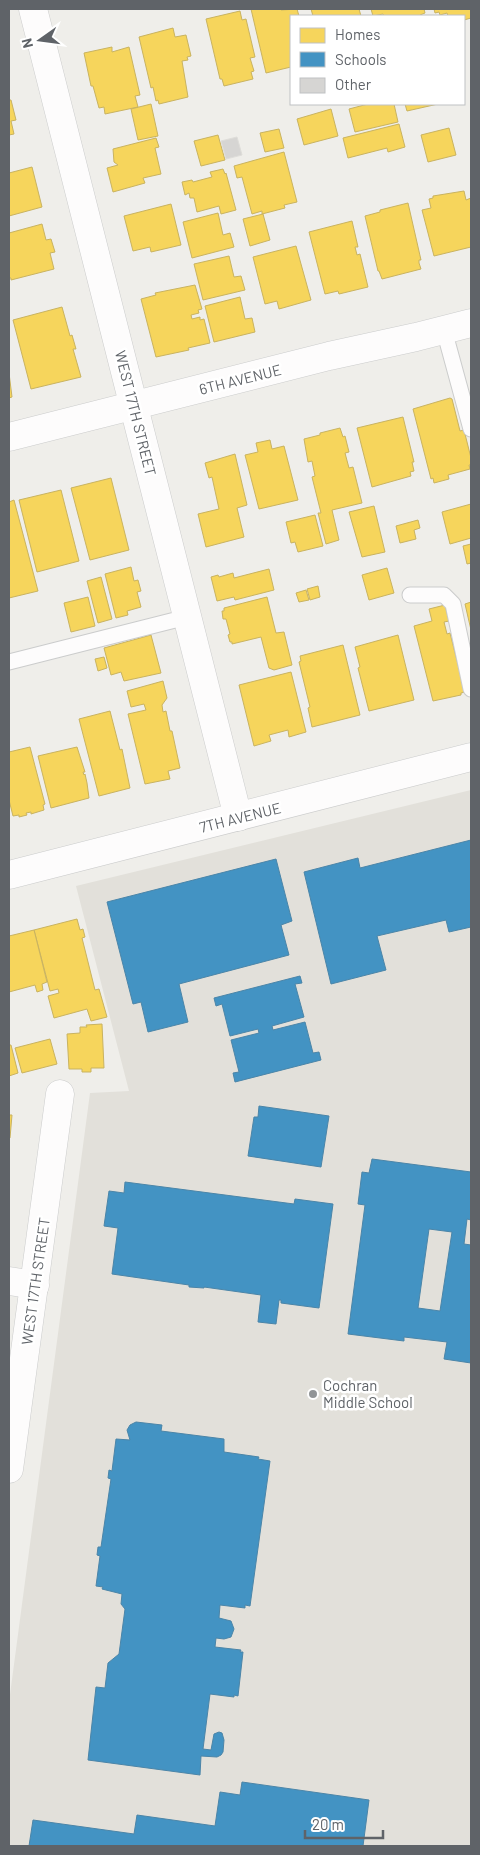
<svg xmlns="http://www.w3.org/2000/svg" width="480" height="1855" font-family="Barlow,sans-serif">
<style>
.education{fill:#e2e0da}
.homes{fill:#f6d55c;stroke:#c9b360}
.schools{fill:#4393c3;stroke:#4b85a8;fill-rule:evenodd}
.building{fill:#d6d5d3;stroke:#deddd9}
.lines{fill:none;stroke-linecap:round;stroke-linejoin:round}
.service-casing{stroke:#cbcccc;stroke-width:17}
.minor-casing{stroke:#cbcccc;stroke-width:29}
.service{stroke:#fdfcfc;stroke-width:15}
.minor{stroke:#fdfcfc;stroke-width:28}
.poi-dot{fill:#919496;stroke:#fff;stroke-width:2}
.labels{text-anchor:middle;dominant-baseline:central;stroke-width:5;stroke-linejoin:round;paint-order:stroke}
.street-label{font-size:15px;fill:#5f6368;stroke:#fff}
.poi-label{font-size:15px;fill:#5f6368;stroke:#fff;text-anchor:start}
</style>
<rect width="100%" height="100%" fill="#efeeea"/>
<path class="education" d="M471 790V1846H9V1702L90 1093 129 1091 76 886Z"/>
<g class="homes">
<path d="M251 9H281V10L297 9 299 16H291V67L266 73Z"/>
<path d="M311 9H359L361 16H313Z"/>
<path d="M371 9H424L425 13 420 15 421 16H384L383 14 373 16Z"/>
<path d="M434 9H471V18L464 20V16H448L447 13 440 15 439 12 435 13Z"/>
<path d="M240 11 242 20 246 19 255 57 250 58 254 71 251 72 253 79 224 86 222 79H220L206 19Z"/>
<path d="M173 28 175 37 186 35 191 56 187 57 188 60 182 61 188 97 159 104 158 100 156 101 153 87 151 88 139 37Z"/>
<path d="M112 47V52L129 47 140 95 135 96 138 107 105 114 104 107 99 108 93 86H91L84 53Z"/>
<path d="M9 100H11L16 120 11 121 14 134 9 135Z"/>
<path d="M151 104 158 136 138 140 131 109Z"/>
<path d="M368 104H394L398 122 355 132 349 109Z"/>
<path d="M405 104H438L407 111Z"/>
<path d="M331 109 338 136 304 145 297 119Z"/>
<path d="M399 124 405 147 388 152 387 148 348 158 343 138Z"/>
<path d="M449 128 456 155 428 162 421 135Z"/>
<path d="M279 129 284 148 265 152 260 133Z"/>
<path d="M218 135 225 160 201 166 194 141Z"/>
<path d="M156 138 159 147 155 148 161 174 143 178 145 183 113 192 107 168 118 165 114 162 113 149Z"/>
<path d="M284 152 297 202 284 205 285 208 262 214V211L252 214 242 177 237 178 234 166Z"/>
<path d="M32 167 42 207 9 216V173Z"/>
<path d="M223 169 225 174 226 173 236 210 221 214 219 206 197 212 194 198H190L189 193 185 195 182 182 192 180 193 182 212 177 210 172Z"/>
<path d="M464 191 466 200 471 198V247L434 256 422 210 431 208 429 199 433 198V196Z"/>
<path d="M408 203 421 260H419V263L421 269 382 279 379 271H378L365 216 380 212V210Z"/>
<path d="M171 204 181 245 151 252 150 247 133 251 124 216Z"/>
<path d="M218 213 223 235 230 233 234 247 192 258 183 222Z"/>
<path d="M263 214 270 240 250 246 243 219Z"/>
<path d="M352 221 358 247H355L357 255 360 254 368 287 339 294 338 291 325 294 309 232Z"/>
<path d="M42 224 46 240 51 239 55 252 50 253 54 269 11 280V278H9V233Z"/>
<path d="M296 246 311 300 279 309 277 301 265 304 253 257Z"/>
<path d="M229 256 234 277 241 276 245 290 203 300 194 264Z"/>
<path d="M195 285 202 309 198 310 199 313 191 315 192 319 200 317V320L204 319 210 343 188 348 189 350 156 357 141 299 156 295 155 293Z"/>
<path d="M240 297 245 319 252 318 255 332 214 342 205 306Z"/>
<path d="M62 307 70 336 72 335 76 349H73L81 377 31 389 13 320Z"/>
<path d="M9 373 12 397 9 398Z"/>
<path d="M450 398 452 399 460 431 464 430 471 458V465H469L470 469 448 475 449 479 434 483 433 478 431 479 413 409Z"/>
<path d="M403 417 414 462H412L414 471 410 472 411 476 372 487 357 428Z"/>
<path d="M340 428 343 437 345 436 349 452 345 453 349 468 353 467 362 503 332 510 339 540 326 544 318 513H321L312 477 315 476 312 461 308 462 304 439 320 435V433Z"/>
<path d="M270 440 272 449 284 446 298 500 259 509 245 455 258 452 256 443Z"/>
<path d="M235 454 247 505 237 508 244 537 206 547 198 514 219 509 212 477 209 478 205 463Z"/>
<path d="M111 478 129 550 90 560 71 488Z"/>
<path d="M61 490 79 561 37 572 19 500Z"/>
<path d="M14 500 38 591 9 598V502Z"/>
<path d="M471 504V538L450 544 442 512Z"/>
<path d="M374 506 385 552 362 557 349 512Z"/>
<path d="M315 515 323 546 298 552 295 542 291 543 286 522Z"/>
<path d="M418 520 420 528 414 530 416 539 400 543 396 526Z"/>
<path d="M471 544V563L467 564 463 546Z"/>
<path d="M131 567 134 581 138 580 141 591 137 592 141 607 127 611 128 615 116 618 105 574Z"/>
<path d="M387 568 394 593 369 600 362 575Z"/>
<path d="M269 569 274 590 235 600 234 597 217 601 211 577 218 575 219 577 233 573 234 578Z"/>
<path d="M101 577 112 619 98 623 87 581Z"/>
<path d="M318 586 320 597 310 600 307 589Z"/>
<path d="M306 590 309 600 299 602 296 593Z"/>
<path d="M88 597 95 626 71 632 64 603Z"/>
<path d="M267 597 276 633 284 632 292 665 274 670 269 668 261 637 232 644V642H230L228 635 230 634 226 619H223L222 611H224V608Z"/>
<path d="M471 602V630L465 604Z"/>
<path d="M445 605 449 621 444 622 447 634 450 633 465 692 461 693V695L433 701 414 626 432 621 429 609Z"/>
<path d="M151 635 161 673 124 681 121 672 111 675 104 648Z"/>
<path d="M398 635 414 700 369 711 358 668 360 667 355 647Z"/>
<path d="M343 645 360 715 312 727 308 708 310 707 299 662 301 661 300 656Z"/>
<path d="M104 657 107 668 98 671 95 659Z"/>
<path d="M291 672 306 732 289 737 288 730 269 735 271 741 254 746 239 685Z"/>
<path d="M163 681 167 698 162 705 163 712 166 711 170 731H172L180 768 168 771 170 779 145 784 128 714 146 710 144 704 131 707 127 691Z"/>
<path d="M110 711 120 750 122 749 130 788 99 796 79 719Z"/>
<path d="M30 747 45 804 43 805 44 810 31 814V812L26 813 27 815 19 817V815L13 816 9 800V752Z"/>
<path d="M77 747 85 772H83L84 775 85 774 87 783 89 798 51 808 38 756Z"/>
<path d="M77 919 80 930 83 929 85 937 82 938 95 990 99 989 107 1017 91 1021 87 1009 54 1018 48 996 59 993 58 989 50 991 34 930Z"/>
<path d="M34 930 47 982 42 984 43 990 37 992 35 985 9 992V936Z"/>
<path d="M102 1024 104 1068H91V1072H82V1069H69L67 1034 80 1033V1027H87L86 1025Z"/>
<path d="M50 1039 57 1064 22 1073 15 1048Z"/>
<path d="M9 1045H11L18 1073 9 1076Z"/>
<path d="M9 1115H12L10 1138H9Z"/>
</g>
<g class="schools">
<path d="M471 840V927L449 932 446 920 377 936 386 970 331 984 304 872 358 858 360 868Z"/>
<path d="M276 859 292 921 281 925 289 955 179 984 188 1022 148 1032 141 1002 133 1004 107 902Z"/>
<path d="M300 976 302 983 295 984 304 1017 272 1026 273 1030 305 1022 313 1053 319 1052 321 1060 235 1082 233 1073 239 1072 231 1040 259 1033 258 1029 230 1036 222 1004 216 1006 214 998Z"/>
<path d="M259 1106 329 1116 321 1167 248 1156 254 1117H258Z"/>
<path d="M372 1159 471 1172V1220L467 1219 464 1244 471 1245V1363L444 1359 447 1342 404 1337V1341L348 1334 365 1205 358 1204 362 1172 369 1173ZM429 1229 452 1232 440 1311 418 1308Z"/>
<path d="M125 1182 294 1204 295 1199 333 1204 319 1308 281 1303V1300H279L276 1324 258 1322 261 1295 204 1287V1288L189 1287V1285L112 1274 118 1228 104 1226 109 1191 124 1193Z"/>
<path d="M136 1422 162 1425 161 1431 224 1439V1452L259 1457 258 1459 270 1461 250 1606 245 1605V1608L220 1605 219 1618 231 1621 234 1629 231 1637 224 1639 216 1638 215 1647 241 1650 240 1652H243L238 1696 234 1695V1697L210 1694 203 1749 211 1750 214 1734 219 1732 222 1733 224 1740 223 1752 221 1755 217 1757 201 1756 200 1775 88 1760 96 1687 105 1688 108 1663 119 1654 125 1609 121 1604 122 1594 102 1589 103 1587 96 1586 100 1556 97 1555 98 1547H101L111 1479 108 1478 109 1470 112 1471 116 1439 130 1440 127 1430 130 1425Z"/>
<path d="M242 1782 369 1800 363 1846H29L33 1820 134 1834 137 1815 215 1826 220 1792 240 1795Z"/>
</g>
<path class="building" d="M237 137 242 155 226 159 221 141Z"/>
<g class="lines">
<defs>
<g id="service">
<path d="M444 330 471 429"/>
<path d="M410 595H444L453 604 471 689"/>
<path d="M9 662 187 617"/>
</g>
<g id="minor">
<path d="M33 9 238 817"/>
<path d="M9 437 329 356 416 337 471 323"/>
<path d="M9 875 471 757"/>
<path d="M9 1281 35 1285"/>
<path d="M9 1469 60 1094"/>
</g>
</defs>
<use href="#service" class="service-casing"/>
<use href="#minor" class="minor-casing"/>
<use href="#service" class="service"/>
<use href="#minor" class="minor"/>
</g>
<circle class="poi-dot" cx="313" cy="1394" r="5"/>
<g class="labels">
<g class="street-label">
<text transform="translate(240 379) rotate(-14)">6TH AVENUE</text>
<text transform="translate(136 413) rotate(76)">WEST 17TH STREET</text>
<text transform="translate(240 817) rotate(-14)">7TH AVENUE</text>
<text transform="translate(35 1281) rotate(-82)">WEST 17TH STREET</text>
</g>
<g class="poi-label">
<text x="323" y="1385">Cochran<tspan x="323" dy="17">Middle School</tspan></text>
</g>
</g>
<rect width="480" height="1855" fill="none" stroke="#5f6368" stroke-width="20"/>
<rect x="290" y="15" width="175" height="90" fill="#ffffff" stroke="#bfc1c3"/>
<rect x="300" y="28" width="25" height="15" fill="#f6d55c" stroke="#bfc1c3"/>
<text x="335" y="40" font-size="15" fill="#5f6368">Homes</text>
<rect x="300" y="52" width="25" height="15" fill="#4393c3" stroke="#bfc1c3"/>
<text x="335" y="65" font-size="15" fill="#5f6368">Schools</text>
<rect x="300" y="78" width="25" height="15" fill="#d6d5d3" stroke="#bfc1c3"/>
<text x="335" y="90" font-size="15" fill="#5f6368">Other</text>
<g transform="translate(40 40) rotate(256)" stroke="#ffffff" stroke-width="4" paint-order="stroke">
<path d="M0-4L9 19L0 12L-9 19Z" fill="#5f6368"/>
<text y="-8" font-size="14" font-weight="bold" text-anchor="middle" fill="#5f6368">N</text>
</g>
<path d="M305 1830v8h78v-8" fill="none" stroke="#5f6368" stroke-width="2.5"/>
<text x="312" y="1830" font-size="15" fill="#5f6368" stroke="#ffffff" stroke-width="4" paint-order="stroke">20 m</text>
</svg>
